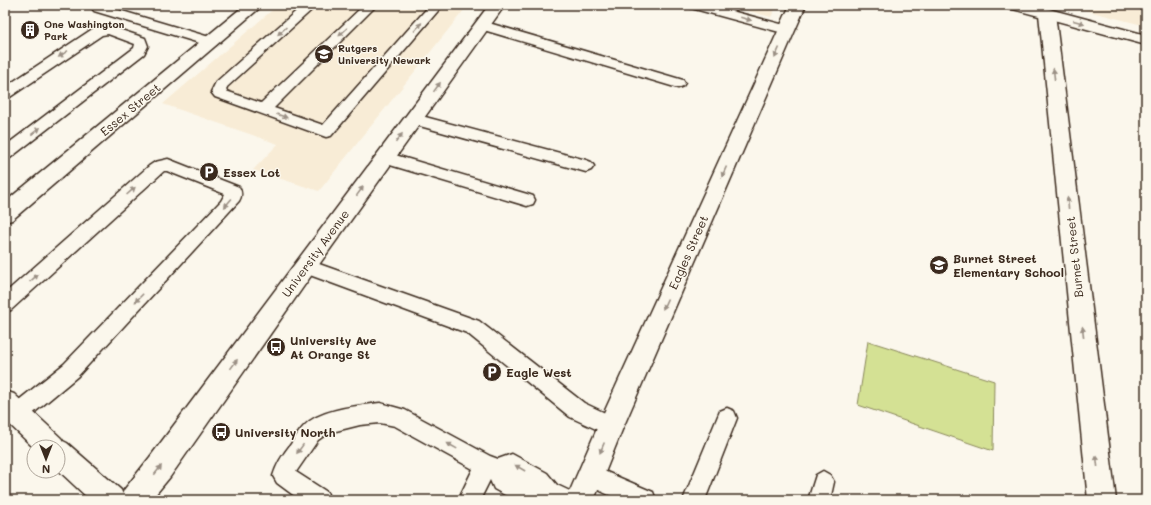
<svg xmlns="http://www.w3.org/2000/svg" width="1151" height="505" font-family="Mali,sans-serif">
<style>
.built{fill:#f8ecd6}
.green{fill:#d4e194;stroke:#888659}
.lines{fill:none;stroke-linecap:round;stroke-linejoin:round}
.lane-casing{stroke:#3b2a1e;stroke-width:3}
.street-casing{stroke:#3b2a1e;stroke-width:3}
.secondary-casing{stroke:#3b2a1e;stroke-width:3}
.primary-casing{stroke:#3b2a1e;stroke-width:3}
.lane{fill:#fbf7ec;fill-rule:evenodd}
.street{fill:#fbf7ec;fill-rule:evenodd}
.secondary{fill:#fbf7ec;fill-rule:evenodd}
.primary{fill:#fbf7ec;fill-rule:evenodd}
.oneway{fill:#9b9085}
.labels{text-anchor:middle;dominant-baseline:central;stroke-width:3;stroke-linejoin:round;paint-order:stroke}
.far-poi-label{font-size:10px;font-weight:bold;fill:#3b2a1e;stroke:#fbf7ec;text-anchor:start}
.street-label{font-size:12px;fill:#3b2a1e;stroke:#fbf7ec}
.poi-label{font-size:12px;font-weight:bold;fill:#3b2a1e;stroke:#fbf7ec;text-anchor:start}
</style>
<rect width="100%" height="100%" fill="#fbf7ec"/>
<filter id="ink" filterUnits="userSpaceOnUse"><feTurbulence type="fractalNoise" baseFrequency=".025" numOctaves="2"/><feDisplacementMap in="SourceGraphic" scale="8" xChannelSelector="R" yChannelSelector="G"/><feConvolveMatrix kernelMatrix="1 2 1 2 8 2 1 2 1" color-interpolation-filters="sRGB"/></filter>
<g filter="url(#ink)">
<g class="built">
<path d="M278 5H468L319 191 253 170 278 144 163 104Z"/>
<path d="M728 5H777L771 17Z"/>
<path d="M1065 5H1146V26Z"/>
</g>
<path class="green" d="M868 341 994 381 993 451 858 405Z"/>
<g class="lines">
<defs>
<g id="lane">
<path d="M94 5H102L216 39 218 42 216 45 211 46 206 45 94 11 92 8Z"/>
<path d="M303 5H317L227 87 226 91 261 103 364 5H377L274 108 323 125 430 5H443L331 136 326 137 215 97 211 92 216 82Z"/>
<path d="M689 5H709L792 27 793 30 792 33 787 34 691 8Z"/>
<path d="M482 21 683 80 685 83 683 86 678 88 477 28 476 25 477 22Z"/>
<path d="M109 26 145 38 148 46 144 54 10 158 5 160V146L134 48 135 44 108 34 102 35 10 97 5 99V87L94 28Z"/>
<path d="M414 114 586 160 591 162 594 166 591 170 586 172 409 123 407 119 409 115Z"/>
<path d="M385 152 527 194 533 196 535 200 533 204 527 206 380 162 377 158 380 154Z"/>
<path d="M168 159 239 187C242 192 242 196 239 201L78 376 24 421 17 424 10 421 7 414 10 407 64 364 221 201 225 194 167 171H164L11 310 5 312V293L149 166 155 162Z"/>
<path d="M305 259 479 321 584 403 618 419 621 426 618 433 611 436 570 417 467 333 299 271 296 266 299 261Z"/>
<path d="M380 403 405 410 490 456 498 459 512 454 547 473 557 485 572 492 575 500H514L494 489 490 480 480 500H458L473 469 395 426 380 423 360 425 328 433 318 440 296 472 327 492 330 500H300L277 483 273 476C277 463 283 454 291 444 295 438 299 431 304 426 320 409 357 406 380 403Z"/>
<path d="M727 408 734 411 737 418 705 500H683L720 411Z"/>
<path d="M590 465 653 492 656 500H620L583 483 579 476 583 469Z"/>
<path d="M823 471 830 475 834 482 830 500H808L816 475Z"/>
</g>
<g id="street">
<path d="M245 5H263L12 220 5 222V202Z"/>
<path d="M790 5H806L622 430 594 500H566L602 417Z"/>
<path d="M1047 9 1053 10 1055 14 1116 500H1088L1039 14 1041 10Z"/>
</g>
<g id="secondary">
<path d="M1007 5H1034L1146 35V45L1009 8Z"/>
<path d="M5 391 14 394 61 438 63 441 67 443 121 490 125 500H90L58 470V447L34 448 5 420Z"/>
</g>
<path id="primary" d="M489 5H505L313 273 170 477 151 500H120L124 490 150 457Z"/>
</defs>
<use href="#lane" class="lane-casing"/>
<use href="#street" class="street-casing"/>
<use href="#secondary" class="secondary-casing"/>
<use href="#primary" class="primary-casing"/>
<use href="#lane" class="lane"/>
<use href="#street" class="street"/>
<use href="#secondary" class="secondary"/>
<use href="#primary" class="primary"/>
</g>
<defs><path id="oneway-solid" d="M-6-.8H1V-3.2L6.5 0L1 3.2V.8H-6Z"/></defs>
<g class="oneway">
<use href="#oneway-solid" transform="translate(746 19) rotate(16)"/>
<use href="#oneway-solid" transform="translate(1079 22) rotate(15)"/>
<use href="#oneway-solid" transform="translate(418 27) rotate(-49)"/>
<use href="#oneway-solid" transform="translate(282 31) rotate(138)"/>
<use href="#oneway-solid" transform="translate(343 32) rotate(136)"/>
<use href="#oneway-solid" transform="translate(777 53) rotate(114)"/>
<use href="#oneway-solid" transform="translate(63 54) rotate(146)"/>
<use href="#oneway-solid" transform="translate(1054 74) rotate(-96)"/>
<use href="#oneway-solid" transform="translate(437 87) rotate(-54)"/>
<use href="#oneway-solid" transform="translate(282 116) rotate(20)"/>
<use href="#oneway-solid" transform="translate(36 131) rotate(-38)"/>
<use href="#oneway-solid" transform="translate(399 138) rotate(-54)"/>
<use href="#oneway-solid" transform="translate(724 172) rotate(114)"/>
<use href="#oneway-solid" transform="translate(131 191) rotate(-42)"/>
<use href="#oneway-solid" transform="translate(360 191) rotate(-54)"/>
<use href="#oneway-solid" transform="translate(228 203) rotate(130)"/>
<use href="#oneway-solid" transform="translate(1068 203) rotate(-96)"/>
<use href="#oneway-solid" transform="translate(34 278) rotate(-42)"/>
<use href="#oneway-solid" transform="translate(139 298) rotate(134)"/>
<use href="#oneway-solid" transform="translate(665 304) rotate(114)"/>
<use href="#oneway-solid" transform="translate(1083 332) rotate(-96)"/>
<use href="#oneway-solid" transform="translate(234 364) rotate(-54)"/>
<use href="#oneway-solid" transform="translate(452 446) rotate(-151)"/>
<use href="#oneway-solid" transform="translate(602 448) rotate(113)"/>
<use href="#oneway-solid" transform="translate(300 449) rotate(126)"/>
<use href="#oneway-solid" transform="translate(1097 461) rotate(-96)"/>
<use href="#oneway-solid" transform="translate(520 468) rotate(-150)"/>
<use href="#oneway-solid" transform="translate(158 470) rotate(-52)"/>
</g>
</g>
<defs>
<symbol id="building-disc" viewBox="-11 -11 22 22"><circle r="9.5" fill="#3b2a1e" stroke="#fbf7ec"/><path d="M-4-6H4V6H1V3H-1V6H-4ZM-2.5-4.3h1.7v1.8h-1.7ZM.8-4.3h1.7v1.8H.8ZM-2.5-1h1.7V.8h-1.7ZM.8-1h1.7V.8H.8Z" fill="#fff"/></symbol>
<symbol id="university-disc" viewBox="-11 -11 22 22"><circle r="9.5" fill="#3b2a1e" stroke="#fbf7ec"/><path d="M0-5L7-2L0 1L-7-2ZM-4 1L0 2.5L4 1V4Q0 6-4 4Z" fill="#fff"/></symbol>
<symbol id="parking-disc" viewBox="-11 -11 22 22"><circle r="9.5" fill="#3b2a1e" stroke="#fbf7ec"/><path d="M-3.5-5.5H1a3.5 3.5 0 0 1 0 7H-1V5.5H-3.5ZM-1-3.4V-.6H.8a1.4 1.4 0 0 0 0-2.8Z" fill="#fff"/></symbol>
<symbol id="school-disc" viewBox="-11 -11 22 22"><circle r="9.5" fill="#3b2a1e" stroke="#fbf7ec"/><path d="M0-5L7-2L0 1L-7-2ZM-4 1L0 2.5L4 1V4Q0 6-4 4Z" fill="#fff"/></symbol>
<symbol id="bus-disc" viewBox="-11 -11 22 22"><circle r="9.5" fill="#3b2a1e" stroke="#fbf7ec"/><path d="M-5-6H5V4H4V6H2V4H-2V6H-4V4H-5ZM-3.5-4V0h7V-4ZM-3.5 1.2v1.5H-2V1.2ZM2 1.2v1.5H3.5V1.2Z" fill="#fff"/></symbol>
</defs>
<g fill-rule="evenodd">
<use href="#building-disc" x="19" y="19" width="22" height="22"/>
<use href="#university-disc" x="313" y="43" width="22" height="22"/>
<use href="#parking-disc" x="198" y="161" width="22" height="22"/>
<use href="#school-disc" x="928" y="254" width="22" height="22"/>
<use href="#bus-disc" x="265" y="336" width="22" height="22"/>
<use href="#parking-disc" x="481" y="361" width="22" height="22"/>
<use href="#bus-disc" x="210" y="421" width="22" height="22"/>
</g>
<g class="labels">
<g class="far-poi-label">
<text x="44" y="24">One Washington<tspan x="44" dy="12">Park</tspan></text>
<text x="338" y="48">Rutgers<tspan x="338" dy="12">University Newark</tspan></text>
</g>
<g class="street-label">
<text transform="translate(130 109) rotate(-40)">Essex Street</text>
<text transform="translate(688 252) rotate(-66)">Eagles Street</text>
<text transform="translate(315 253) rotate(-54)">University Avenue</text>
<text transform="translate(1074 257) rotate(-96)">Burnet Street</text>
</g>
<g class="poi-label">
<text x="223" y="172">Essex Lot</text>
<text x="953" y="258">Burnet Street<tspan x="953" dy="14">Elementary School</tspan></text>
<text x="290" y="340">University Ave<tspan x="290" dy="14">At Orange St</tspan></text>
<text x="506" y="372">Eagle West</text>
<text x="235" y="432">University North</text>
</g>
</g>
<rect width="1151" height="505" fill="none" stroke="#fbf7ec" stroke-width="20"/>
<rect x="10" y="10" width="1131" height="485" fill="none" stroke="#3b2a1e" stroke-width="1.5" filter="url(#ink)"/>
<g transform="translate(46 459) rotate(180)"><circle r="19" fill="#fbf7ec" stroke="#aea59a"/>
<path d="M0-3L7 15L0 10L-7 15Z" fill="#3b2a1e"/>
<text y="-6" font-size="11" font-weight="bold" text-anchor="middle" fill="#3b2a1e">N</text>
</g>
</svg>
